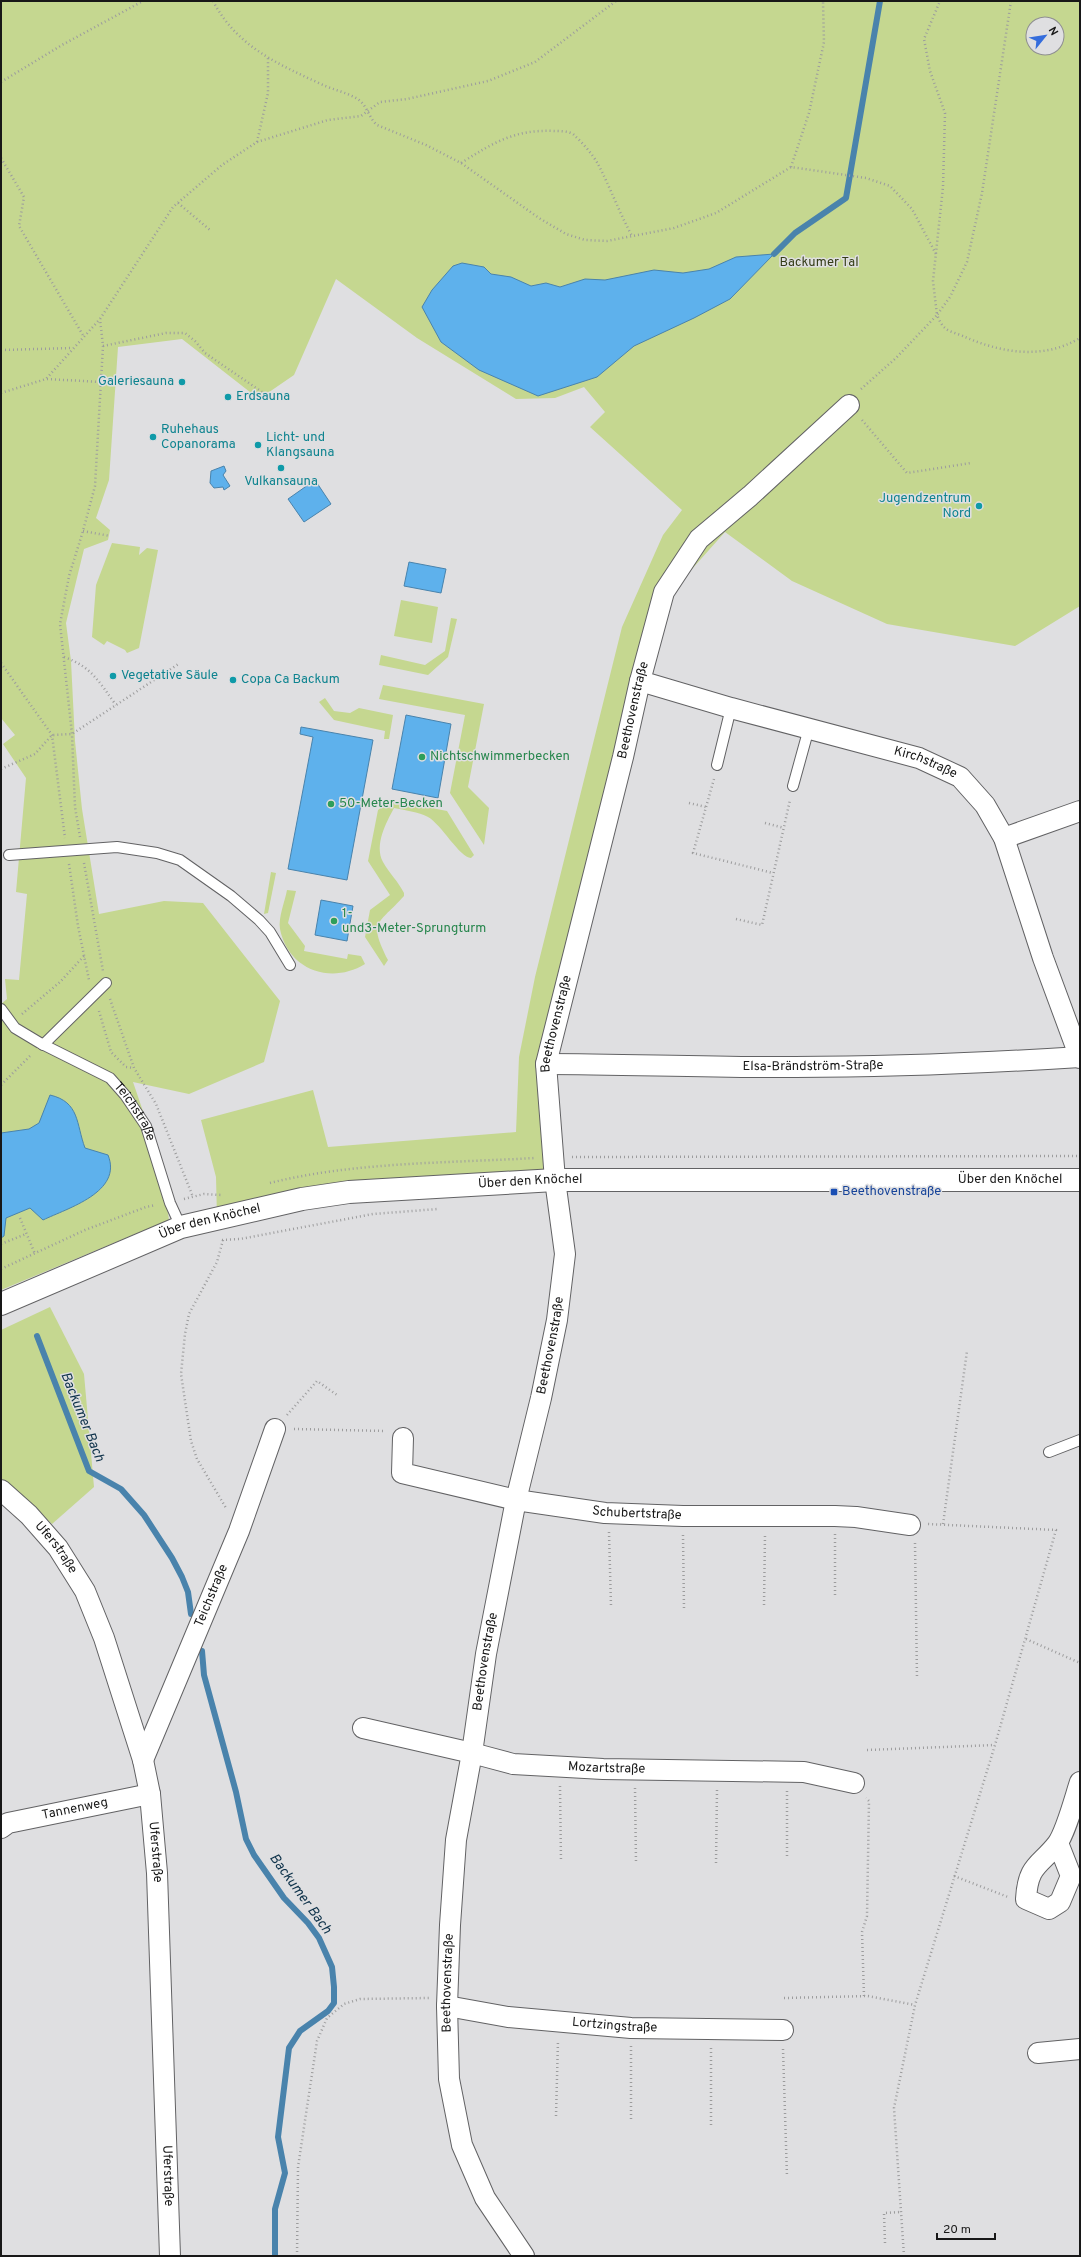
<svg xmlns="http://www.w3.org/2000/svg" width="1081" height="2257" font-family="Overpass,sans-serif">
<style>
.green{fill:#c5d790;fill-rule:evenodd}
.water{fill:#5eb1ec;stroke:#4983ac}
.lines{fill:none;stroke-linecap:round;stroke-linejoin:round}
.stream{stroke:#4983ac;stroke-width:6}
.lane-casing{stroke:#626264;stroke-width:12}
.street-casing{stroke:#626264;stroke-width:22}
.secondary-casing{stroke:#626264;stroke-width:24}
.path{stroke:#9c9c9d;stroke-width:2.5;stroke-dasharray:1 3;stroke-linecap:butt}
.lane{stroke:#fff;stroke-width:10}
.street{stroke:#fff;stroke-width:20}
.secondary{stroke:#fff;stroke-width:22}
.culture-dot{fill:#0f9aa8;stroke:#dfdfe1;stroke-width:1.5}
.leisure-dot{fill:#2e9e5b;stroke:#dfdfe1;stroke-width:1.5}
.transit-dot{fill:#1a4fb4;stroke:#dfdfe1;stroke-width:1.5}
.labels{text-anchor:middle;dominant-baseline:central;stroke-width:3;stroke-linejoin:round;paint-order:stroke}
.park-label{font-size:13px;fill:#343c16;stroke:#dfdfe1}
.culture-label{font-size:13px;fill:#0d838f;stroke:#dfdfe1;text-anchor:start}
.street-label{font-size:13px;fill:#181818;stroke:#dfdfe1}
.leisure-label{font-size:13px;fill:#27864d;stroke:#dfdfe1;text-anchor:start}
.transit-label{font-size:13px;fill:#164399;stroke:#dfdfe1;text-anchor:start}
.water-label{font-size:14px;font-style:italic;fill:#0e324a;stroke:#dfdfe1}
</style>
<rect width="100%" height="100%" fill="#dfdfe1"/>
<g class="green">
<path d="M1 1H1080V606L1015 646 887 624 792 581 725 532 676 587 665 592 555 1034V1180L349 1192 217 1218 216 1177 201 1120 313 1090 328 1147 516 1132 519 1057 535 977 622 627 663 535 682 510 590 427 605 412 584 387 555 398 516 399 417 338 336 279 294 375 259 399 182 339 118 347 109 480 96 518 110 530 108 540 84 549 66 623 71 661 75 741 82 809 99 914 164 901 203 903 280 1001 264 1062 189 1094 133 1082 160 1161 169 1220 1 1290V1004L7 999 5 979 19 980 27 894 16 892 26 778 3 744 15 735 1 718ZM1033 24H1057V48H1033Z"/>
<path d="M112 543 140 547 139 555 147 548 158 550 139 648 127 653 125 650 107 641 104 645 92 637 96 585Z"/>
<path d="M401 600 438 607 432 643 394 636Z"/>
<path d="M451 618 457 619 448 657 428 675 379 665 381 655 425 665 445 651Z"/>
<path d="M383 685 484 704 468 787 489 808 484 845 450 793 465 715 379 699Z"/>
<path d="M325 698 334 711 350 713 359 708 393 715 389 739H384L385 731 334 720 319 702Z"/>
<path d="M391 800 447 811 474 855 471 858C460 858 441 824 428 817 419 812 404 810 394 808 386 823 374 845 383 862 389 873 398 881 404 893V896C378 925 368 920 388 960L384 966 365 937 370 910 390 895 368 861 378 810Z"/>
<path d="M271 872 276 873 268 913 264 914Z"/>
<path d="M287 890 296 891 288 923 305 946 304 951 347 959 348 954 361 956 365 964C331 985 288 970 280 929 278 918 285 901 287 890Z"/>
<path d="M50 1307 84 1374 94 1487 52 1524 1 1478V1330Z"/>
</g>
<g class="water">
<path d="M774 254 730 299 694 318 634 346 597 377 538 396 479 370 441 342 422 307 432 290 453 266 462 263 484 267 491 274 511 277 531 286 546 283 560 287 585 279 605 280 654 270 683 273 709 269 736 257Z"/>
<path d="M224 466 226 471 223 475 230 486 224 490 223 487 214 488 210 483 211 471Z"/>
<path d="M315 480 331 504 304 522 288 499Z"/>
<path d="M409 562 446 569 441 593 404 586Z"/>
<path d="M406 715 451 724 438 798 392 789Z"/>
<path d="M301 727 373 740 347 880 288 869 313 737 300 734Z"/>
<path d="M321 900 353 906 347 941 315 935Z"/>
<path d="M50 1095C80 1102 76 1124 85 1148L108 1155C123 1192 68 1208 43 1220L30 1208 6 1218 4 1236 1 1238V1133L29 1129 39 1123Z"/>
</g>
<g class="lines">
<g class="stream">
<path d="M774 254 795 233 846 198 880 1"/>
<path d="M37 1336 89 1471 121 1489 144 1515 172 1558 182 1577 188 1592 191 1614"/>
<path d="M202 1651 204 1675 236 1792 246 1839 254 1855 284 1898 308 1923 319 1938 332 1967 334 1987V2003L328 2011 300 2031 289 2048 278 2137 285 2173 275 2209V2256"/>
</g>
<defs>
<g id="lane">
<path d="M717 765 731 708"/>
<path d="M793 786 809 728"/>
<path d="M9 855 117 847 157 853 180 860 231 896 259 920 270 932 290 965"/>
<path id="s1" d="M1 1009 15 1028 40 1043 110 1078 125 1095 146 1126 170 1203 181 1227"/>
<path d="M43 1045 106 983"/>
<path d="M1049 1452 1080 1440"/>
</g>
<g id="street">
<path id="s2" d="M640 681 731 708 919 758 960 777 985 805 1004 838 1043 958 1080 1058"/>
<path d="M1004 838 1080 811"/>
<path id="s3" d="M546 1064C629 1064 712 1068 795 1067 890 1067 985 1063 1080 1057"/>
<path id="s4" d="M403 1438 402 1473 516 1500 605 1513 683 1516H835L856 1517 910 1525"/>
<path id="s5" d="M1 1490 29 1515 58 1548 85 1591 104 1638 143 1760 150 1794 157 1873 170 2256"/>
<path id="s6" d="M363 1728 472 1753 513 1764 603 1769 804 1772 854 1783"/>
<path id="s7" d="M143 1760 239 1531 275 1429"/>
<path id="s8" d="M1 1828 8 1823 150 1794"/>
<path d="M1058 1843 1071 1876 1060 1902 1049 1909 1026 1899C1028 1864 1040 1866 1057 1844 1066 1832 1075 1797 1080 1782"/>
<path id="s9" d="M447 2006 508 2017 631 2028 783 2030"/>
<path d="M1038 2053 1080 2049"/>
<path id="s10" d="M524 2256 485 2198 462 2145 449 2079 447 2006 450 1925 456 1840 472 1753 486 1654 516 1500 541 1398 557 1320 565 1254 555 1180 546 1064 623 757 640 681 664 592 699 539 750 496 849 405"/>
</g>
<g id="secondary">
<path id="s11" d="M1 1304 181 1227 302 1199 349 1192 555 1180H1080"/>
</g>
</defs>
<use href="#lane" class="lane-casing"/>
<use href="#street" class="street-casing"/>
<use href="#secondary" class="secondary-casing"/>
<g class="path">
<path d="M213 1C237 47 278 64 323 85 334 90 349 93 359 100 367 106 369 118 377 125L426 145 461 163 539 218 566 234 585 240 607 241 674 228 716 213 791 167 866 178 890 186 912 209 936 254"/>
<path d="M1011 1 982 193 967 262 950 297 937 315C939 319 941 325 945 328 949 332 959 334 965 337 1002 353 1043 360 1080 338"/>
<path d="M1 82 62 45 143 1"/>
<path d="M257 142 268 93V57"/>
<path d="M1 158 24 197 19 226 84 337"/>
<path d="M461 163C493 143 515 129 554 131 560 131 570 131 574 135 582 142 593 155 598 164 610 187 619 212 632 236"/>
<path d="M791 167 809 113 824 42 823 1"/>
<path d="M178 203 210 230"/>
<path d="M103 346 166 333H185L195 341 205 353 262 392"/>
<path d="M1 350 73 348"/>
<path d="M47 379 101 382"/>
<path d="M861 389 896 358 937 315 933 281 943 187 945 113 930 71 924 39 940 1"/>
<path d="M1 393 46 379 100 319 173 207 222 165 257 142 328 120 361 116 380 102 407 99 488 81 535 62 616 1"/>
<path d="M862 420 907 473 971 463"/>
<path d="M83 531 110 536"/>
<path d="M64 657C92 667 99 682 116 705"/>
<path d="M1 663 52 735 65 838"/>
<path d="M1 769 35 754 52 735 72 734 180 663"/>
<path d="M714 779 693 853 773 873"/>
<path d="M689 803 706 807"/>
<path d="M765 823 784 828"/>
<path d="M80 837 75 807 72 734 60 624 69 576 83 531 95 486 103 346 100 319"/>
<path d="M84 863 103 971"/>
<path d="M69 864 78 926 89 980"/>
<path d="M736 919 762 925 790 800"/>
<path d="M110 999 134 1068 156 1104 193 1197"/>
<path d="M99 1011 111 1052 126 1067 134 1068"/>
<path d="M22 1014 60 982 84 956"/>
<path d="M1 1085 31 1055"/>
<path d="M572 1157 1080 1156"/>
<path d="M270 1183C353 1162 449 1163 535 1158"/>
<path d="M184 1199 204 1194 222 1195"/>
<path d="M20 1218 35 1254"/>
<path d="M222 1240 240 1239 373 1214 438 1209"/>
<path d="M223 1240 217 1262 189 1314 185 1334 181 1374 191 1441 197 1459 226 1508"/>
<path d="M1 1244 26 1234"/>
<path d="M1 1269 85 1230 146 1207 156 1205"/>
<path d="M287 1415 317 1381 337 1395"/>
<path d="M294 1429 386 1431"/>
<path d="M943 1524 967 1351"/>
<path d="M609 1532 611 1606"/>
<path d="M835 1534V1597"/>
<path d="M683 1535 684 1609"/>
<path d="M915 1543 917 1678"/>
<path d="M764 1605 765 1534"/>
<path d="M1026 1639 1080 1663"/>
<path d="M867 1750 995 1745"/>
<path d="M560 1786 561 1862"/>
<path d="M635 1788 636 1863"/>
<path d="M787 1791V1857"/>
<path d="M716 1863 717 1790"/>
<path d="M954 1876 1008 1897"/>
<path d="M864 1996 862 1932 867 1916 869 1801 866 1798"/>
<path d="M784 1998 868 1996 915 2005"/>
<path d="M711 2048V2125"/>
<path d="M783 2049 787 2177"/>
<path d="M556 2116 558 2040"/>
<path d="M631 2119V2046"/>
<path d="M885 2243 884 2213 901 2212"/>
<path d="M297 2256 298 2167 317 2041 327 2018 344 2004 360 1999 429 1998"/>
<path d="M904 2256 894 2108 915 2005 995 1745 1056 1530 928 1524"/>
</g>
<use href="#lane" class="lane"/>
<use href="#street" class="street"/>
<use href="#secondary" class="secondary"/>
</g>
<g class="culture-dot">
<circle cx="182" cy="382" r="4"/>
<circle cx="228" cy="397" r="4"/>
<circle cx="153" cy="437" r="4"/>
<circle cx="258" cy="445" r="4"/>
<circle cx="281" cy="468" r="4"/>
<circle cx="979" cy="506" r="4"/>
<circle cx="113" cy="676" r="4"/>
<circle cx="233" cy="680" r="4"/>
</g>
<g class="leisure-dot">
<circle cx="422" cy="757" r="4"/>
<circle cx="331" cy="804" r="4"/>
<circle cx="334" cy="921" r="4"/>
</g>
<rect class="transit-dot" x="830" y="1188" width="8" height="8" rx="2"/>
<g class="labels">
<g class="park-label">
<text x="819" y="263">Backumer Tal</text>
</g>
<g class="culture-label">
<text x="174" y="382" text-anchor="end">Galeriesauna</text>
<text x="236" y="397">Erdsauna</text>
<text x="161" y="430">Ruhehaus<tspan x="161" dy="15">Copanorama</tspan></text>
<text x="266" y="438">Licht- und<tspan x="266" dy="15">Klangsauna</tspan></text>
<text x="281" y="482" text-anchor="middle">Vulkansauna</text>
<text x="971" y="499" text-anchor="end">Jugendzentrum<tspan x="971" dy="15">Nord</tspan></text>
<text x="121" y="676">Vegetative Säule</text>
<text x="241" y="680">Copa Ca Backum</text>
</g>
<g class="street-label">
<text stroke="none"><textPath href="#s10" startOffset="1586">Beethovenstraße</textPath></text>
<text stroke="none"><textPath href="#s2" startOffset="297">Kirchstraße</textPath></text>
<text stroke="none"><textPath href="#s10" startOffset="1263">Beethovenstraße</textPath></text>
<text stroke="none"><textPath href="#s3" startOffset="267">Elsa-Brändström-Straße</textPath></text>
<text stroke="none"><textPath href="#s1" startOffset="173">Teichstraße</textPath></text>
<text stroke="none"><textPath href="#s11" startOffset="1029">Über den Knöchel</textPath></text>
<text stroke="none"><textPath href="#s11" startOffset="549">Über den Knöchel</textPath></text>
<text stroke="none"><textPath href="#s11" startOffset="225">Über den Knöchel</textPath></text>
<text stroke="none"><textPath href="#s10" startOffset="938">Beethovenstraße</textPath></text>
<text stroke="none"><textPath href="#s4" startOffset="274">Schubertstraße</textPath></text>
<text stroke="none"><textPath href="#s5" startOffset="80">Uferstraße</textPath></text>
<text stroke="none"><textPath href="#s7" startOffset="178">Teichstraße</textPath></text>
<text stroke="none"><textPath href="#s10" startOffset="615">Beethovenstraße</textPath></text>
<text stroke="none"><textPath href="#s6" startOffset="248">Mozartstraße</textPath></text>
<text stroke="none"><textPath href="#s8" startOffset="77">Tannenweg</textPath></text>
<text stroke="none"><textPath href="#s5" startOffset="404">Uferstraße</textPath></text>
<text stroke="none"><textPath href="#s10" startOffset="291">Beethovenstraße</textPath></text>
<text stroke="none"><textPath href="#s9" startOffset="169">Lortzingstraße</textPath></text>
<text stroke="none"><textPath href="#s5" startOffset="728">Uferstraße</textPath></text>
</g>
<g class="leisure-label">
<text x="430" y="757">Nichtschwimmerbecken</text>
<text x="339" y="804">50-Meter-Becken</text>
<text x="342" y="914">1-<tspan x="342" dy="15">und3-Meter-Sprungturm</tspan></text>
</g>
<g class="transit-label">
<text x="842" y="1192">Beethovenstraße</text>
</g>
<g class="water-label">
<text transform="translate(82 1417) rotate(68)">Backumer Bach</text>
<text transform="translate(300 1894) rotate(54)">Backumer Bach</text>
</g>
</g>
<rect width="1081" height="2257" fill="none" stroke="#181818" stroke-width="4"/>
<g transform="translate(1045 36) rotate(60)"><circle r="19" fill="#dfdfe1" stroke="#8f8f91"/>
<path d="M0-3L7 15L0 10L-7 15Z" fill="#356ddc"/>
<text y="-6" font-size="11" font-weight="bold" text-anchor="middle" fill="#181818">N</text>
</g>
<path d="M937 2233v6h58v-6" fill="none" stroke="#181818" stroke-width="2"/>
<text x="943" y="2233" font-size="12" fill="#181818" stroke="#dfdfe1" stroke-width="3" paint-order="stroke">20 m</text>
</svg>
